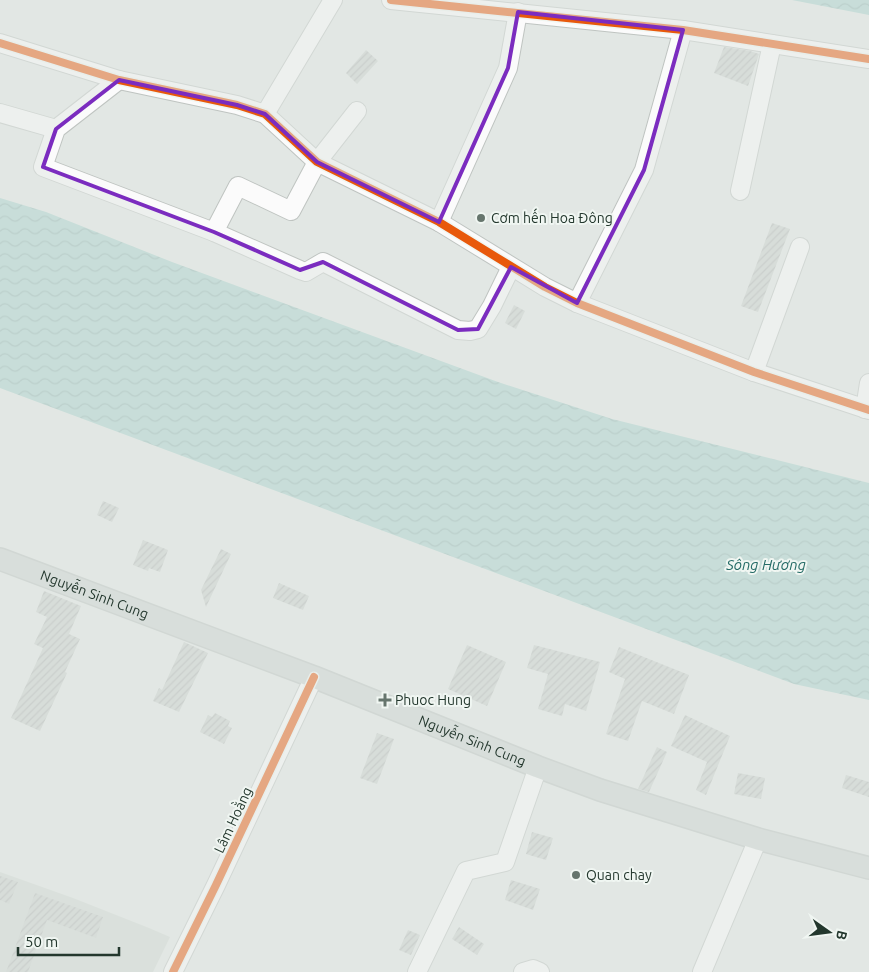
<svg xmlns="http://www.w3.org/2000/svg" width="869" height="972" font-family="Ubuntu,sans-serif">
<style>
.built{fill:#d1d8d3}
.water{fill:url(#water-waves)}
.building{fill:url(#building-hatch)}
.lines{fill:none;stroke-linecap:round;stroke-linejoin:round}
.minor-casing{stroke:#bfc4c1;stroke-width:20}
.major-casing{stroke:#bcc3c0;stroke-width:24}
.minor{stroke:#fbfbfb;stroke-width:18}
.major{stroke:#cdd3d0;stroke-width:21}
.cycleway-casing{stroke:#f0f6f2;stroke-width:11}
.cycleway{stroke:#e8590c;stroke-width:8}
.marked{fill:none;stroke:#7b2cbf;stroke-width:4;stroke-linejoin:round}
.poi-dot{fill:#66756d;stroke:#f0f6f2;stroke-width:2}
.labels{text-anchor:middle;dominant-baseline:central;stroke-width:4;stroke-linejoin:round;paint-order:stroke}
.poi-label{font-size:14px;fill:#23372d;stroke:#f0f6f2;text-anchor:start}
.street-label{font-size:14px;fill:#23372d;stroke:#f0f6f2}
.water-label{font-size:15px;font-style:italic;fill:#256b66;stroke:#f0f6f2}
</style>
<defs>
<pattern id="water-waves" width="16" height="10" patternUnits="userSpaceOnUse" patternTransform="scale(1.25)"><rect width="16" height="10" fill="#a8d1cc"/><path d="M0 5q4-4 8 0t8 0" fill="none" stroke="#90b4b0"/></pattern>
<pattern id="building-hatch" width="6" height="6" patternUnits="userSpaceOnUse" patternTransform="scale(1.25)"><rect width="6" height="6" fill="#cbd0cd"/><path d="M-1 1l2-2M0 6l6-6M5 7l2-2" fill="none" stroke="#aeb3b0"/></pattern>
</defs>
<rect width="100%" height="100%" fill="#e2e7e4"/>
<path class="built" d="M0 872 73 898 149 928 170 937 153 972H0Z"/>
<g class="water">
<path d="M792 0H869V15Z"/>
<path d="M0 198 46 212 172 262 498 382 612 419 869 483V700L794 684 0 388Z"/>
</g>
<g class="building">
<path d="M724 47 750 51 759 54 748 86 714 73Z"/>
<path d="M366 50 378 61 357 84 346 73Z"/>
<path d="M772 223 790 229 758 312 741 306Z"/>
<path d="M514 305 525 311 516 329 505 323Z"/>
<path d="M103 501 119 508 112 522 97 515Z"/>
<path d="M143 540 168 550 160 572 149 568 148 571 133 565Z"/>
<path d="M221 549 231 554 206 607 201 590Z"/>
<path d="M279 583 309 596 303 610 273 598Z"/>
<path d="M44 591 81 606 69 634 80 639 65 672 67 673 40 731 11 718 43 648 34 644 47 617 36 612Z"/>
<path d="M184 642 208 653 179 712 153 701 159 688 162 690Z"/>
<path d="M467 645 506 662 487 706 448 689Z"/>
<path d="M534 645 600 662 586 711 565 704 562 716 538 709 548 674 527 668Z"/>
<path d="M619 647 689 675 674 714 642 701 628 741 606 734 625 679 609 672Z"/>
<path d="M215 713 230 721 228 726 232 728 224 744 200 732 208 715 212 717Z"/>
<path d="M685 715 730 736 706 795 696 790 707 762 671 746Z"/>
<path d="M377 733 394 739 377 784 360 778Z"/>
<path d="M657 747 667 752 649 792 638 789Z"/>
<path d="M738 773 765 778 761 799 734 794Z"/>
<path d="M846 775 869 782V797L842 788Z"/>
<path d="M532 832 553 838 546 860 526 854Z"/>
<path d="M0 876 18 882 9 904 0 900Z"/>
<path d="M511 880 540 889 533 910 505 900Z"/>
<path d="M35 893 103 917 96 938 47 920 28 972H6Z"/>
<path d="M459 927 484 944 477 955 452 939Z"/>
<path d="M408 930 420 935 411 955 399 950Z"/>
</g>
<g class="lines">
<defs>
<g id="minor">
<path d="M391 0 683 30 869 59"/>
<path d="M0 43 119 80 237 105 265 114 317 162 439 222 545 287 577 303 754 372 869 410"/>
<path d="M119 80 56 129 43 167 214 232 300 270 306 272 323 262 458 330 470 331 478 329 492 306 511 267"/>
<path d="M0 113 56 129"/>
<path d="M265 114 333 0"/>
<path d="M740 191 772 44"/>
<path d="M439 222 508 68 518 12"/>
<path d="M214 232 238 186 291 211 317 162 357 111"/>
<path d="M577 303 644 170 683 30"/>
<path d="M754 372 800 247"/>
<path d="M865 409 869 383"/>
<path d="M173 972 216 885 314 677"/>
<path d="M417 972 466 871 505 862 538 767"/>
<path d="M523 972 533 969 540 972"/>
<path d="M702 972 758 839"/>
</g>
<g id="major">
<path id="s1" d="M0 559 314 677 538 767 600 790 758 839 869 868"/>
</g>
</defs>
<use href="#minor" class="minor-casing"/>
<use href="#major" class="major-casing"/>
<use href="#minor" class="minor"/>
<use href="#major" class="major"/>
<defs>
<g id="cycleway">
<path d="M391 0 683 30 869 59"/>
<path d="M0 43 119 80 237 105 265 114 317 162 439 222 545 287 577 303 754 372 869 410"/>
<path d="M173 972 216 885 314 677"/>
</g>
</defs>
<use href="#cycleway" class="cycleway-casing"/>
<use href="#cycleway" class="cycleway"/>
</g>
<path d="M0 0H869V972H0ZM518 12 683 30 644 170 577 303 511 267 478 329 458 330 323 262 300 270 214 232 43 167 56 129 119 80 237 105 265 114 317 162 439 222 508 68Z" fill="#e2e7e4" fill-opacity=".55" fill-rule="evenodd"/>
<path class="marked" d="M518 12 683 30 644 170 577 303 511 267 478 329 458 330 323 262 300 270 214 232 43 167 56 129 119 80 237 105 265 114 317 162 439 222 508 68Z"/>
<g class="poi-dot">
<circle cx="481" cy="218" r="5"/>
<path d="M382.5 692.5h5v5h5v5h-5v5h-5v-5h-5v-5h5z"/>
<circle cx="576" cy="875" r="5"/>
</g>
<g class="labels">
<g class="poi-label">
<text x="491" y="218">Cơm hến Hoa Đông</text>
<text x="395" y="700">Phuoc Hung</text>
<text x="586" y="875">Quan chay</text>
</g>
<g class="street-label">
<text stroke="none"><textPath href="#s1" startOffset="101">Nguyễn Sinh Cung</textPath></text>
<text stroke="none"><textPath href="#s1" startOffset="506">Nguyễn Sinh Cung</textPath></text>
<text transform="translate(233 820) rotate(-65)">Lâm Hoằng</text>
</g>
<g class="water-label">
<text x="766" y="564">Sông Hương</text>
</g>
</g>
<g transform="translate(829 932) rotate(104)" stroke="#f0f6f2" stroke-width="4" paint-order="stroke">
<path d="M0-4L9 19L0 12L-9 19Z" fill="#23372d"/>
<text y="-8" font-size="14" font-weight="bold" text-anchor="middle" fill="#23372d">B</text>
</g>
<path d="M18 947v8h101v-8" fill="none" stroke="#23372d" stroke-width="2.5"/>
<text x="25" y="947" font-size="15" fill="#23372d" stroke="#f0f6f2" stroke-width="4" paint-order="stroke">50 m</text>
</svg>
